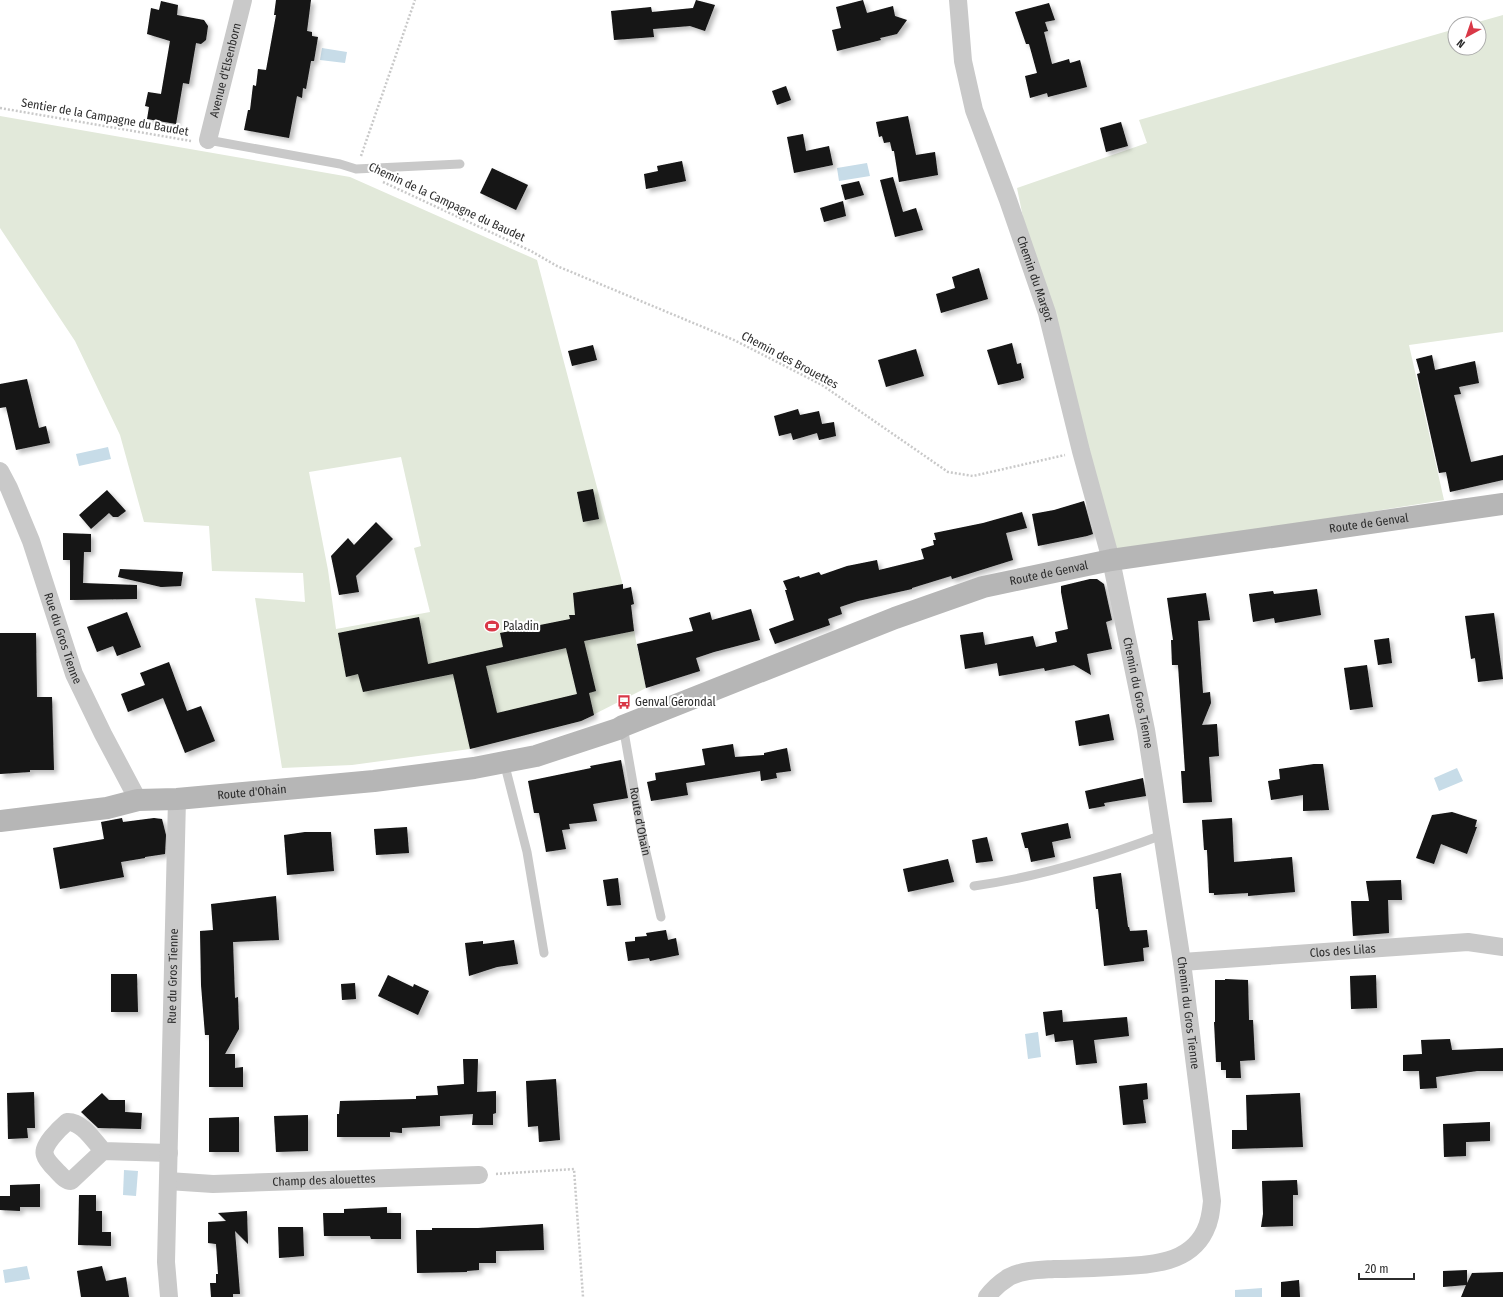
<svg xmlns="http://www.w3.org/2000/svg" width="1503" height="1297" font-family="'Fira Sans Condensed',sans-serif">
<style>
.green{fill:#e2e9da;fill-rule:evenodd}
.water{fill:#c7dce8}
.building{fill:#131313;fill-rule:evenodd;filter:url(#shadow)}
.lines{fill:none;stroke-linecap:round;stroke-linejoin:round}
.path{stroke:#c9c9c9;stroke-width:2.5;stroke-dasharray:2 2;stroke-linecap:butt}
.service{stroke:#c9c9c9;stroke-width:9}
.minor{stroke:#c9c9c9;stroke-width:18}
.secondary{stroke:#b6b6b6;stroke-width:22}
.labels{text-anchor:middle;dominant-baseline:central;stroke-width:4;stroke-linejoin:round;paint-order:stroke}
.street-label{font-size:12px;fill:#2c2c2c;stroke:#fff}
.poi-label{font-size:12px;fill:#2c2c2c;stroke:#fff;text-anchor:start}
</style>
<defs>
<filter id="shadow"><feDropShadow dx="3.5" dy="3.5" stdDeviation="2" flood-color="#0004"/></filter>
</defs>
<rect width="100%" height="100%" fill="#fff"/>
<g class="green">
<path d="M1503 15V332L1409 345 1444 500 1107 554 1040 300 1017 188 1147 143 1139 120 1455 29V48H1479V24H1471Z"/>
<path d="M0 116 350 177 537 260 622 582 627 610H631L636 641 646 688 581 721 470 749 352 765 282 768 255 598 305 602 303 573 212 571 209 526 144 522 120 435 75 341 0 228ZM401 457 421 546 414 548 430 612 336 629 328 570 309 472Z"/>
</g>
<g class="water">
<path d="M322 48 347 52 345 63 320 60Z"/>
<path d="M867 163 870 176 839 181 837 168Z"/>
<path d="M108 447 111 459 79 466 76 454Z"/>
<path d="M1457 768 1463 781 1439 791 1434 778Z"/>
<path d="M1038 1032 1041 1057 1028 1059 1025 1034Z"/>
<path d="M124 1170 138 1171 136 1196 123 1195Z"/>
<path d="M27 1266 30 1279 5 1283 3 1270Z"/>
<path d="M1262 1288V1297H1235V1290Z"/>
</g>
<g class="building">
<path d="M276 0H311L307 31 312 32V36L318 37 314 61H311L306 89 303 88 302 98 297 96 289 138 244 130 248 110H250L253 85 256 86 258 69 266 70 276 15H274Z"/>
<path d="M696 0 715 5 705 31 690 26 653 29 654 37 614 40 611 11 651 7 652 12 693 8Z"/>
<path d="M863 0 867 13 893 6 895 16 907 20 897 34 880 38 881 40 837 51 832 30 841 28 836 7Z"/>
<path d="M161 1 178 5 177 15 204 20 208 26 206 40 201 44 196 43 189 84 183 83 176 124 147 119 149 107 145 106 148 92 161 94 170 41 147 34 151 8 159 10Z"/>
<path d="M1049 3 1055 20 1045 22 1048 31 1044 32 1052 64 1069 59 1070 63 1080 60 1087 87 1048 97 1047 93 1030 98 1025 76 1037 73 1029 44H1026L1015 12Z"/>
<path d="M786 86 791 100 777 105 772 91Z"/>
<path d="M908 116 916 155 935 152 938 175 899 182 894 151H892L890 142 884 143 882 136 879 137 876 122Z"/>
<path d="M1121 122 1128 146 1106 152 1100 128Z"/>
<path d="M803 134 806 151 829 146 833 165 794 173 787 137Z"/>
<path d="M682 161 686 181 646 189 644 174 658 171 657 166Z"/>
<path d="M492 168 528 185 516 210 480 193Z"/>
<path d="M893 177 903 212 916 208 923 230 895 237 880 180Z"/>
<path d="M859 181 864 195 845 200 841 185Z"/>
<path d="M843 201 846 216 824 222 820 208Z"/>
<path d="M979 268 988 299 941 313 936 294 955 288 952 277Z"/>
<path d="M1012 343 1017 364 1021 363 1024 378 1021 379V380L998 385 987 350Z"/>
<path d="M593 345 597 360 572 366 568 351Z"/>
<path d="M916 349 924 376 886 387 878 360Z"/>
<path d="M1432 355 1435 370 1475 361 1479 383 1459 387 1461 394 1454 395 1471 462 1503 455V480L1450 492 1446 472 1439 473 1417 374 1420 373 1416 359Z"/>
<path d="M27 379 39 428 46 426 50 443 16 450 6 407 0 408V384Z"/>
<path d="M798 409 800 415 819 411 822 424 834 422 836 436 819 440 817 433 793 440 791 433 779 436 774 416Z"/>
<path d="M593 489 599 519 583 522 577 492Z"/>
<path d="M107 490 126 511 118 517H113L109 513 91 529 79 515Z"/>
<path d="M1084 501 1093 534 1087 536 1038 546 1032 514 1054 510Z"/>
<path d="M1022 512 1027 528 1006 533 1013 560 952 579 951 576 912 588V589L858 601 840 607 842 614 828 619 830 625 775 644 769 629 794 620 785 590H787L783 581 799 576 800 578 819 572 821 575 847 566 877 560 879 570 924 559 921 549 934 545 933 540H936L934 533 983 523Z"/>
<path d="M376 522 393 539 356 576 359 592 339 595 331 556 348 538 354 545Z"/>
<path d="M63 533 91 534V552H84L83 583 137 585V599L70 600V560H63Z"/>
<path d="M120 569 183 572 181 586 161 587 118 577Z"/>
<path d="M1090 579H1097L1104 584 1112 620 1106 622 1112 649 1087 654 1091 675 1074 665 1045 671 1044 668 999 676 997 663 965 669 960 635 983 632 985 645 1033 636 1036 647 1057 642 1055 632 1068 629 1061 592V586Z"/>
<path d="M623 584V589L631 587 634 604 631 605 634 631 584 641 596 691 589 693 594 715 581 721 470 749 453 674 363 692 358 674 346 677 338 633 419 617 428 664 503 647 500 633 570 619 569 615H575L573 593ZM566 648 577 694 497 713 486 666Z"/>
<path d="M1317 589 1321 615 1275 623 1274 618 1253 622 1249 594 1273 591 1274 594Z"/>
<path d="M1206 593 1210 620 1198 621 1203 693 1210 692 1211 703 1202 725 1217 724 1219 756 1209 757 1212 802 1183 803 1181 771H1185L1178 665H1172L1171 640H1173L1167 598Z"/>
<path d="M751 609 760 640 714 652 696 658 700 671 646 688 637 644 693 631 689 618 710 612 712 620Z"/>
<path d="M127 612 141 647 117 656 113 646 97 652 87 627Z"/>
<path d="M1494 613 1503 679 1478 682 1475 658 1471 659 1465 616Z"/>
<path d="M0 633H36L37 697H52L54 770H30V772L0 774Z"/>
<path d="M1389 638 1392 663 1378 665 1374 640Z"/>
<path d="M169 662 187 711 201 706 215 741 185 753 163 698 128 712 121 694 145 685 140 673Z"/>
<path d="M1367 665 1373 707 1350 710 1344 668Z"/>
<path d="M1109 714 1114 740 1079 746 1075 721Z"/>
<path d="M733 744 735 757 764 755V753L787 748 791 771 776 773 777 778 761 781 760 771 686 783 688 795 651 801 647 782 656 780 655 773 705 765 702 749Z"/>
<path d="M621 760 628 798 593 804 597 821 569 824 570 829 562 830 566 849 546 852 539 813H534L528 781 591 768 590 766Z"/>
<path d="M1314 764H1323L1329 810 1303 811V795L1271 800 1268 781 1280 779 1279 769Z"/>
<path d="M1143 778 1146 796 1104 803 1105 806 1089 809 1085 791Z"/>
<path d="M1452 812 1477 820 1475 827H1477L1467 854 1441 844 1434 864 1416 858 1432 815Z"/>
<path d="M122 818 123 822 154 818 162 819 166 835 165 854 145 857V858L121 862 124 877 60 889 53 848 104 839 101 822Z"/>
<path d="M1232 818 1234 862 1292 857 1295 892 1248 896V893L1214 895V893H1209L1207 850H1204L1202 820Z"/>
<path d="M1068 823 1071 838 1052 842 1055 857 1031 862 1028 848H1025L1021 833Z"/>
<path d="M407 827 409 853 376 855 374 829Z"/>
<path d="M305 832H331L334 871 287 875 284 835Z"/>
<path d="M987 837 993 861 976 863 972 840Z"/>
<path d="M948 859 954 882 908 892 903 869Z"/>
<path d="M1121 873 1128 927H1129L1130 931 1147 930 1149 947 1143 948 1144 961 1104 966 1098 909H1096L1093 877Z"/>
<path d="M618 878 621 905 607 906 603 880Z"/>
<path d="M1401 880 1402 900H1388L1389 933 1353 936 1351 901H1369L1366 881Z"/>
<path d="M276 896 279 940 233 942 235 998 238 997 239 1029 225 1054H235V1068L243 1067V1087H209V1035H205L201 985 200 931 213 930 211 904Z"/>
<path d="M666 930 668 940 676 938 679 955 650 961 649 958 628 961 625 942 635 941V937L647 936 646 933Z"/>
<path d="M514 940 518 964 497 967 469 976 465 943 483 941V944Z"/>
<path d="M111 974H137L138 1012H111Z"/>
<path d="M388 975 413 987 414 984 429 991 418 1015 378 996Z"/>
<path d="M1376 975 1377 1008 1351 1009 1350 976Z"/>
<path d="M1225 979 1248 980 1249 1020H1253L1255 1060 1240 1061 1241 1078H1226V1070H1221V1062H1216L1214 1022H1215V980H1225Z"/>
<path d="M355 983 356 999 342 1000 341 984Z"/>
<path d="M1062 1010 1063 1022 1127 1017 1129 1036 1094 1040 1097 1063 1076 1065 1073 1040 1055 1042 1054 1034 1046 1036 1043 1012Z"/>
<path d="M1450 1039 1452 1050 1503 1048V1071H1477L1436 1077 1437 1088 1420 1089 1419 1071H1403V1055L1422 1054 1421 1040Z"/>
<path d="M463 1059H478L477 1092 496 1091V1113L493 1114V1125H472L473 1114 440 1116V1126L402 1128V1133L390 1132V1137H337V1114H339L340 1101 416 1099V1096L438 1095 437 1086 464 1084Z"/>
<path d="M556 1079 560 1140 539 1142 538 1126 528 1127 526 1081Z"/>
<path d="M1147 1083 1148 1099 1143 1100 1146 1123 1123 1125 1119 1086Z"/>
<path d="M34 1092 35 1128H27L28 1138 8 1139 7 1093Z"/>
<path d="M102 1093 109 1100H125V1112L142 1113 141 1129 98 1128 81 1112Z"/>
<path d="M1300 1093 1303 1147 1232 1149V1130H1247L1246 1095Z"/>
<path d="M308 1115V1151L276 1152 274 1116Z"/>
<path d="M239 1117V1152H209V1118Z"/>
<path d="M1490 1122V1141L1466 1142V1156L1444 1157 1443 1124Z"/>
<path d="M1297 1180 1298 1195H1293V1226L1261 1227 1263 1214 1262 1181Z"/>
<path d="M40 1184V1207H20V1211L0 1210V1196H10V1185Z"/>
<path d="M79 1195H96V1211H102V1232H111V1246L78 1245Z"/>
<path d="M387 1207V1213H401V1239H371L370 1236H324L323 1213H344V1209Z"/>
<path d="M247 1211 248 1244 235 1231 240 1294H233V1297H211L210 1283H216V1274H218L216 1244 208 1243V1222L226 1221 218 1213Z"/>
<path d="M543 1224 544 1250 496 1251V1263H479V1270L467 1271V1272L417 1273 416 1230H432V1228H478Z"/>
<path d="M278 1227H303L304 1256 279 1258Z"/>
<path d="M102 1266 106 1281 126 1277 129 1297H81L77 1271Z"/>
<path d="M1467 1270V1283L1472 1273 1503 1272V1297H1461L1466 1285 1443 1287V1271Z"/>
<path d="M1299 1280 1300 1297H1281V1282Z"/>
</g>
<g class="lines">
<g class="path">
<path d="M0 108 191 141"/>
<path d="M361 156 415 0"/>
<path d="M383 182 531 251 557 266 734 340 822 385 948 472 973 476 1065 455"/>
<path d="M496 1174 574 1169 583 1297"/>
</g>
<g class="service">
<path d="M208 140 340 164 356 169 460 164"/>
<path id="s1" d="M623 726 642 835 661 917"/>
<path d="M504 762 527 852 544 953"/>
<path d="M974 886C1039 877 1101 858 1162 835"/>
</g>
<g class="minor">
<path id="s2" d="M958 0 963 61 974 110 1008 200 1047 313 1081 451 1111 560 1146 730 1182 962 1212 1201C1211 1212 1210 1221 1205 1231 1188 1266 1145 1265 1111 1267 1092 1268 1073 1269 1054 1269 1039 1270 1023 1270 1009 1277 1001 1282 993 1289 987 1297"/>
<path id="s3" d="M208 140 243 0"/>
<path id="s4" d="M0 471 9 488 31 541 74 674 103 734 138 800"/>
<path id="s5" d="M1182 962 1468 942 1503 947"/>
<path d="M103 1151 71 1181C65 1181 61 1175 56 1170 52 1166 46 1160 45 1155 41 1146 60 1128 67 1122 82 1121 94 1141 103 1151L169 1153"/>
<path id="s6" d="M168 1181 213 1184 479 1175"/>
<path id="s7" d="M169 1297 166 1262 177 799"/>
</g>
<path class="secondary" id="s8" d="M0 821 107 808 138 800 177 799 374 781 474 768 536 756 618 729 623 726 895 618 983 587 1111 560 1503 504"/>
</g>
<defs>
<symbol id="stadium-bare" viewBox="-9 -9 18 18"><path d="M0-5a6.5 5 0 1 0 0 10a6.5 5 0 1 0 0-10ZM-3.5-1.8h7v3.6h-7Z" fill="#d93847" stroke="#fff" stroke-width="2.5" paint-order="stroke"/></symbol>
<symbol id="bus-bare" viewBox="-9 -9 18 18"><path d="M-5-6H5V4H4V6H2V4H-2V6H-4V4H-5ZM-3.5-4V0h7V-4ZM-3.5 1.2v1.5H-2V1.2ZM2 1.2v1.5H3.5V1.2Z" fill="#d93847" stroke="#fff" stroke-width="2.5" paint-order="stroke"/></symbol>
</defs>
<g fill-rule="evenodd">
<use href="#stadium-bare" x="482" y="616" width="20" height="20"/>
<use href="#bus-bare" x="614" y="692" width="20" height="20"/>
</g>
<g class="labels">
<g class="street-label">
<text stroke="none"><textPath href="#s3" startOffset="72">Avenue d'Elsenborn</textPath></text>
<text transform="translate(105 117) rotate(10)">Sentier de la Campagne du Baudet</text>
<text transform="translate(447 202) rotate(25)">Chemin de la Campagne du Baudet</text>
<text stroke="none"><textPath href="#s2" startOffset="291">Chemin du Margot</textPath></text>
<text transform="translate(790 360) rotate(28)">Chemin des Brouettes</text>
<text stroke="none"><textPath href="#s8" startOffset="1410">Route de Genval</textPath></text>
<text stroke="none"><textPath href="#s8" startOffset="1086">Route de Genval</textPath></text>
<text stroke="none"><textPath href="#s4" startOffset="179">Rue du Gros Tienne</textPath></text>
<text stroke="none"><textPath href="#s2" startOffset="718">Chemin du Gros Tienne</textPath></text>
<text stroke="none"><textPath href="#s8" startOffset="254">Route d'Ohain</textPath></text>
<text stroke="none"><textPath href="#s1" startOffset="97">Route d'Ohain</textPath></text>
<text stroke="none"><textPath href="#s5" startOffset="161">Clos des Lilas</textPath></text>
<text stroke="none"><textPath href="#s7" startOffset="321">Rue du Gros Tienne</textPath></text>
<text stroke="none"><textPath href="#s2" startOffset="1042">Chemin du Gros Tienne</textPath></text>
<text stroke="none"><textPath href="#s6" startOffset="156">Champ des alouettes</textPath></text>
</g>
<g class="poi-label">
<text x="503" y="626">Paladin</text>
<text x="635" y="702">Genval Gérondal</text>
</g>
</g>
<g transform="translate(1467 36) rotate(220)"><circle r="19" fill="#ffffff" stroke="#ababab"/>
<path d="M0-3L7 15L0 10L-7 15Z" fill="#d93847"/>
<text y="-6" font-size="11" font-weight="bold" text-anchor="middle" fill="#2c2c2c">N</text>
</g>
<path d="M1359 1273v6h55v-6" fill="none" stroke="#2c2c2c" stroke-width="2"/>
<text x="1365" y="1273" font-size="12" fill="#2c2c2c" stroke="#ffffff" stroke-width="3" paint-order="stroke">20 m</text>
</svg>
